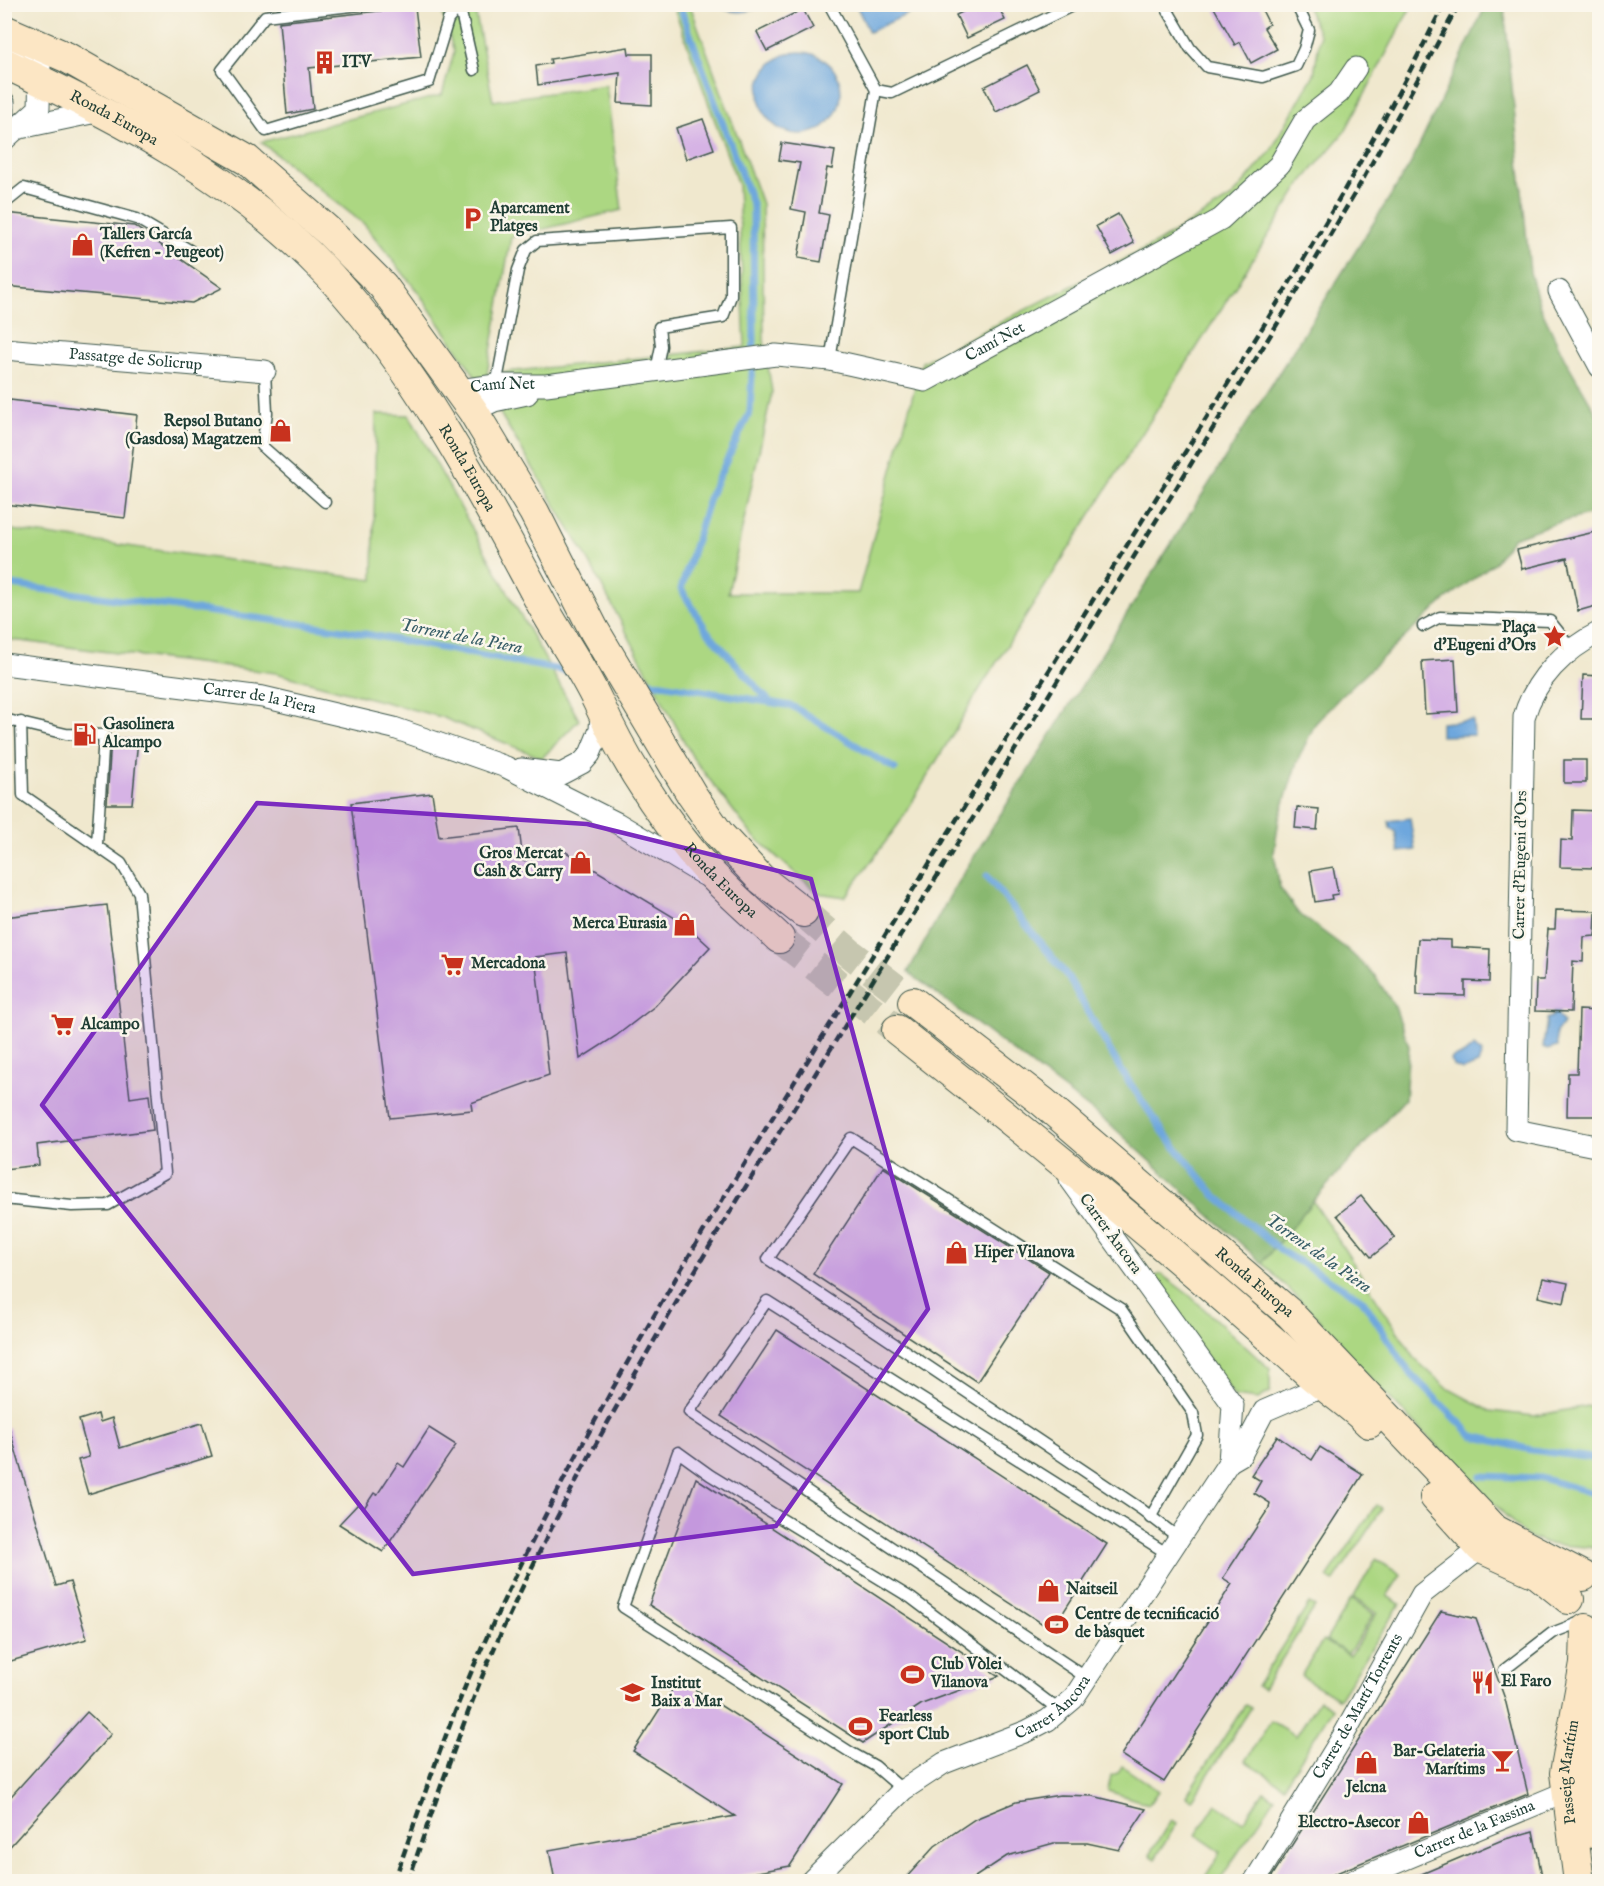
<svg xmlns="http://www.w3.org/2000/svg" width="1604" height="1886" font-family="'IM FELL English',serif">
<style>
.green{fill:#acd782;stroke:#668a5b;stroke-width:1.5}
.forest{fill:#89b870;stroke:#547a52;stroke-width:1.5}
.water{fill:#6ea7dd;stroke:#467288;stroke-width:1.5}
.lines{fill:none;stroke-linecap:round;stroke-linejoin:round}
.stream{stroke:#6ea7dd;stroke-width:7}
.building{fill:#d6b3e5}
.secondary-tunnel{stroke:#c6c6af;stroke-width:30;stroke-dasharray:30 15;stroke-linecap:butt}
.lane-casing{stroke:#3e574b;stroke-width:13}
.street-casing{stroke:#3e574b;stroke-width:23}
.secondary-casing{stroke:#3e574b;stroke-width:32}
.lane{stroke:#fff;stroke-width:10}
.street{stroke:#fff;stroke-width:21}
.secondary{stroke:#fce6c4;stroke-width:30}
.rail{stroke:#1f3d34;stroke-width:4.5;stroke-dasharray:9 4.5;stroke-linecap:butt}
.marked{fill:#7b2cbf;fill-opacity:0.2;stroke:#7b2cbf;stroke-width:4.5;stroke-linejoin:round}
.labels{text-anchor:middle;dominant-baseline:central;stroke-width:5;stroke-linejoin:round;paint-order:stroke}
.poi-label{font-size:16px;font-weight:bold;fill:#1f3d34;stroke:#fbf7ec;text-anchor:start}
.street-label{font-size:16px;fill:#1f3d34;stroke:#fbf7ec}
.water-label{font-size:18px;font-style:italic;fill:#375d67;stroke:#fbf7ec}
</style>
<rect width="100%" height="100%" fill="#fbf7ec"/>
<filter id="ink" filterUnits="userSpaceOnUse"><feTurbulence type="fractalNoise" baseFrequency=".0167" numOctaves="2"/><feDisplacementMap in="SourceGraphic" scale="12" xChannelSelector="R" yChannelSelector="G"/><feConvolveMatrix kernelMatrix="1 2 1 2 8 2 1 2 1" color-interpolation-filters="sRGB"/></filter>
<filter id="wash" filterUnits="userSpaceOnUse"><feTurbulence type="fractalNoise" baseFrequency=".008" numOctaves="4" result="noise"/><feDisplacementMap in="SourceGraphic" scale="24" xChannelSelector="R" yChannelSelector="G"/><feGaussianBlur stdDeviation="1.35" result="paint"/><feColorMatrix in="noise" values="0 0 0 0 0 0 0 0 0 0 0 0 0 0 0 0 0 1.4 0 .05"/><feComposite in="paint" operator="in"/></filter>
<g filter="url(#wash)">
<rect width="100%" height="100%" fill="#f0e8ce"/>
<g class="green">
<path d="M440 5H474L493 101 606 85 622 210 511 237 487 374 745 347 738 185 673 5H690L762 204 764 340 772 392 728 593H858L922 362 1157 243 1232 197 1270 152 1314 74 1320 36 1306 5H1412L1345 131 1302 182 979 690 900 822 845 897 818 893 752 835 693 758 586 556 498 410 421 296 365 225 261 142 442 95 454 52Z"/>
<path d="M376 414 409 415 579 720 542 758 441 717 276 673 5 639V529L373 580Z"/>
<path d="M1313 1201 1416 1360 1447 1388 1490 1411 1534 1416 1599 1404V1548L1546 1544 1525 1535 1363 1371 1313 1313 1262 1263Z"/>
<path d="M1161 1274 1189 1295 1270 1369V1392L1258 1399 1234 1396 1152 1278Z"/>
<path d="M1376 1505 1382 1509 1333 1582 1327 1578Z"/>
<path d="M1376 1559 1401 1575 1387 1596 1400 1604 1339 1699 1301 1676 1323 1640 1350 1656 1377 1613 1353 1598Z"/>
<path d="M1351 1599 1374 1614 1348 1654 1326 1640Z"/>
<path d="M1309 1604 1315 1607 1263 1689 1257 1686Z"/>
<path d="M1319 1700 1333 1708 1284 1786 1245 1761 1271 1721 1296 1736Z"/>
<path d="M1245 1705 1251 1708 1192 1800 1186 1796Z"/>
<path d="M1122 1766 1158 1791 1149 1804 1108 1791 1111 1775 1118 1773Z"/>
<path d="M1264 1791 1275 1798 1219 1881 1205 1877 1221 1852 1196 1835 1216 1804 1243 1822Z"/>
<path d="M1171 1820 1177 1823 1155 1859 1149 1855Z"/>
</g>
<path class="forest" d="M1486 5H1504L1530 272 1540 307 1564 357 1599 418V512L1546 526 1513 538 1495 562 1443 602 1341 696 1315 724 1297 762 1279 819 1274 853 1280 888 1298 913 1348 950 1375 976 1395 1007 1409 1046 1405 1099 1313 1201 1262 1263 1112 1126 908 972 956 885 1410 165Z"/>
<g class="water">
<path d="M716 5H762C748 15 730 13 716 5Z"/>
<path d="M856 5H927L869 32Z"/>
<circle cx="800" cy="93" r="41"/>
<path d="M1473 720 1474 735 1441 736V723Z"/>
<path d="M1410 818 1415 850 1399 852 1395 831 1390 828 1389 821Z"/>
<path d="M1553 1012H1559L1558 1016 1564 1023 1556 1032 1557 1047 1547 1050 1543 1047 1547 1019 1553 1016Z"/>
<path d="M1474 1046 1482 1053 1478 1064 1463 1070 1453 1066 1451 1060 1453 1057 1463 1055Z"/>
</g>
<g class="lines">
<g class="stream">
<path d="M679 4 753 206 754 339 750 412 710 495 681 589 707 631 770 702"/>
<path d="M4 584 338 629 571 672"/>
<path d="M633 679 792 706 895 769"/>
<path d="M987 876 1068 977 1121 1070 1164 1133 1215 1195 1281 1251 1362 1299 1409 1372 1473 1436 1532 1450 1600 1459"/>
<path d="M1481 1476 1541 1478 1600 1495"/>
</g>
</g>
<g id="blocks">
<g class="building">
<path d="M979 4H997L1005 20 967 38 956 15Z"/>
<path d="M1212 4H1259L1269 24 1264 28 1277 49 1251 63 1240 42 1235 45Z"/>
<path d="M415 7 421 57 309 68 313 109 287 114 279 22Z"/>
<path d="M803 9 813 28 767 51 757 32Z"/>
<path d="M628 47 629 54H652V105L618 103 620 73 538 85 536 66 551 63 550 59Z"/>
<path d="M1027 65 1040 90 996 112 984 87Z"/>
<path d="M703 119 714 149 686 159 676 128Z"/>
<path d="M782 143 835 151 832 169 827 168 819 213 829 215 821 262 798 258 806 212 791 209 800 163 779 160Z"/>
<path d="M4 213 134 226 222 288 192 303 4 286Z"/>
<path d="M1118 214 1134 243 1112 255 1096 226Z"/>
<path d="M10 400 137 415 125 518 4 504V448Z"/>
<path d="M1599 531V605L1578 611 1567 558 1522 569 1517 550Z"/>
<path d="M1455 659 1458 712 1425 714 1422 661Z"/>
<path d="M1583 675 1599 676V719H1581Z"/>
<path d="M111 738 138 739 132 804H107Z"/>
<rect x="1564" y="760" width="22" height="23"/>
<path d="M432 793 439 837 519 828 523 861 561 849 685 924 710 947 655 1006 616 1036 580 1059 567 953 535 957 549 1075 471 1103 472 1110 390 1118 351 803Z"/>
<path d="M1297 807 1319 809 1317 830 1295 828Z"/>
<path d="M1573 810 1599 811V861L1594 868 1560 867 1561 840 1572 841Z"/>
<path d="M1333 867 1338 894 1331 895 1332 899 1315 902 1310 871Z"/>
<path d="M107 905 130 1098 149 1095 153 1130 37 1145 39 1165 4 1169V917Z"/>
<path d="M1556 910 1596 911 1595 936 1584 937 1583 962 1573 961 1571 1012 1535 1011 1536 980H1544L1548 929H1555Z"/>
<path d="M1418 939 1451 940V947L1490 949 1489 982 1465 981V996L1417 995V974H1415Z"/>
<path d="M1579 1010 1599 1011V1116H1567L1568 1073H1577Z"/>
<path d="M883 1167 1049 1272 977 1382 813 1274Z"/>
<path d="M1361 1196 1395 1238 1371 1257 1337 1215Z"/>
<path d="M1543 1278 1568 1283 1564 1303 1538 1297Z"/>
<path d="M777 1330 1107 1544 1052 1630 721 1416Z"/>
<path d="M98 1414 100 1422 112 1418 120 1448 202 1423 212 1456 88 1494 78 1460 89 1457 79 1420Z"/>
<path d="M9 1428 56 1586 70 1582 87 1639 4 1663V1429Z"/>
<path d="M429 1428 456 1445 383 1552 339 1524 358 1504 364 1508 374 1493 377 1495 398 1463 404 1467Z"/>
<path d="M1277 1436 1312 1460 1320 1447 1363 1474 1164 1782 1121 1755 1232 1584 1223 1578 1269 1508 1270 1503 1254 1493 1261 1481 1251 1475Z"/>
<path d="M696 1478 999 1676 922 1704 863 1743 649 1605Z"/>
<path d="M1441 1611 1476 1619 1505 1699 1528 1794 1317 1881H1269Z"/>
<path d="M679 1679 843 1784 790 1866 710 1881H555L549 1850 735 1816 633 1751Z"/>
<path d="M87 1712 111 1734 4 1853V1804Z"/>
<path d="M1060 1795 1093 1796 1146 1809 1119 1850 1087 1843H1054L1007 1856 969 1881H903L935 1846 975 1819 1016 1802Z"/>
<path d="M1533 1831 1543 1881H1405L1502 1840Z"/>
</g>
</g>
</g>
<g filter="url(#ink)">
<use href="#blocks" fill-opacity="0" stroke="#3e574b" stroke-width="1.5"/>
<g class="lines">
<g class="secondary-tunnel">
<path d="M803 912 851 954 913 1002"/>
<path d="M779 938 897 1030"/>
</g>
<defs>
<g id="lane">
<path d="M368 4 265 16 222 70 266 131 429 82 448 20 459 7"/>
<path d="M459 4 474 70"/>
<path d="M829 4 876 90 830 360"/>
<path d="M1164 4 1190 48 1207 67 1263 77 1296 66 1304 49 1309 30 1296 4"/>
<path d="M876 90 892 93 1076 4"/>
<path d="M4 204 24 188 137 219 193 252"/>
<path d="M265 371 267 413 262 446 325 502"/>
<path d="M496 386 518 270 526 250 537 241 731 228V296L723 317 659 327 661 346 656 371"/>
<path d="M1423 626 1440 617 1550 621 1573 650"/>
<path d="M4 719 66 734 104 735 97 844"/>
<path d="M4 1199 72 1206 108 1205 165 1173 139 893 121 863 23 795 21 722"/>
<path d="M1150 1518 1197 1435 1193 1413 1121 1309 851 1138 768 1259 1141 1509 1179 1538"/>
<path d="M1504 1670 1552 1633 1578 1623"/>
<path d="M1087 1678 689 1412 767 1301 1168 1554"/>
<path d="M903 1790 875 1766 850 1752 623 1607 678 1452 710 1475 911 1598 1059 1710"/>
</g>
<g id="street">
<path d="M4 46 40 66 39 108 4 140"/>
<path d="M4 102V114"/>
<path d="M20 128 101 111"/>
<path d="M1559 291 1600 367"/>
<path id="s1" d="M4 349 265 371"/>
<path id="s2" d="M458 390 496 385H546L776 355 830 360 925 381 1221 219 1279 165 1305 120 1339 93 1356 68"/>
<path d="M473 411 494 401 527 394"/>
<path d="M1600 632C1564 650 1535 679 1524 717L1516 1130 1600 1147"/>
<path id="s3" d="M4 664 263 697 394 728 506 767 617 823 704 875"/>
<path d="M521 769 561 774 582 763 590 754 600 730 601 710"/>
<path d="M1229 1462 1241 1455 1264 1411 1322 1386"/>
<path id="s4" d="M810 1882 903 1790 944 1763 1027 1731 1048 1720 1073 1699 1229 1462 1233 1405 1070 1179"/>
<path id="s5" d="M1254 1882 1342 1738 1422 1594 1481 1548"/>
<path id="s6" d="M1350 1882 1566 1792"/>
</g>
<g id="secondary">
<path d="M4 30 66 57 247 160 328 231 383 286 473 411 534 512 594 630 692 795 719 834 761 879 803 912"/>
<path id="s7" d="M4 63C120 118 242 181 330 276 418 371 480 489 541 603 559 636 582 668 598 702 621 753 654 806 690 850 716 882 749 910 779 938"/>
<path id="s8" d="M913 1002 1043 1102 1289 1313 1495 1530 1583 1576"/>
<path d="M897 1030C1035 1139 1173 1250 1303 1368 1324 1388 1348 1402 1369 1423"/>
<path d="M1435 1497 1481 1548 1538 1574 1569 1599"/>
<path d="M1600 1704 1593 1772 1600 1836"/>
<path id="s9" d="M1579 1882 1565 1773 1585 1663 1586 1629"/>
</g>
</defs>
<use href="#lane" class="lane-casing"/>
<use href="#street" class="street-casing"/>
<use href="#secondary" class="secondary-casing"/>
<use href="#lane" class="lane"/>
<use href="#street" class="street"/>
<use href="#secondary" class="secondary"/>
<g class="rail">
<path d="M394 1882C419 1810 443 1738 473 1668 576 1433 712 1215 847 997 949 831 1052 666 1155 500 1256 339 1359 176 1444 4"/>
<path d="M408 1882C432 1811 456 1741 484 1672 550 1517 635 1372 721 1227L1284 313 1362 181 1459 4"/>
</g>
</g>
</g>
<path class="marked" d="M257 803 587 824 811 879 928 1309 776 1526 413 1574 274 1395 42 1105Z"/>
<defs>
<symbol id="building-bare" viewBox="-9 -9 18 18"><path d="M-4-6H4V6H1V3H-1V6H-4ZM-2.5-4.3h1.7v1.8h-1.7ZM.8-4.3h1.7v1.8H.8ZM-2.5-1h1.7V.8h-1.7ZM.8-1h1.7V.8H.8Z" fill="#c8321e" stroke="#fbf7ec" stroke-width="2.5" paint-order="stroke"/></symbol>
<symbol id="parking-bare" viewBox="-9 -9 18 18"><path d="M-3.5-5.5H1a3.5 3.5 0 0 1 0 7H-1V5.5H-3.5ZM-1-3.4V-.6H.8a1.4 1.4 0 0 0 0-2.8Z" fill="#c8321e" stroke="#fbf7ec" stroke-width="2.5" paint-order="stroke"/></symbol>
<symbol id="shop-bare" viewBox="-9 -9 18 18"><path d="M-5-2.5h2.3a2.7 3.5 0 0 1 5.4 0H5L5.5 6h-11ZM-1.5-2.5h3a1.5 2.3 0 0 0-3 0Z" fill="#c8321e" stroke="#fbf7ec" stroke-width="2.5" paint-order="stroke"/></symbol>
<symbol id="sight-bare" viewBox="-9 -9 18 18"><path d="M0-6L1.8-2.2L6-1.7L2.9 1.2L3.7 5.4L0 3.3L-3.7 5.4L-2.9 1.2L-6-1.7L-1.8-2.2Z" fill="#c8321e" stroke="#fbf7ec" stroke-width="2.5" paint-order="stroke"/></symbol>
<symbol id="fuel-bare" viewBox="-9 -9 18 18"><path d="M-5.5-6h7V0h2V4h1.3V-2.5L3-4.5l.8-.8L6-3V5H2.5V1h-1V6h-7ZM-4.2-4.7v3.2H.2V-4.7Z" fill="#c8321e" stroke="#fbf7ec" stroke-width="2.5" paint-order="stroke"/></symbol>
<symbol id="supermarket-bare" viewBox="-9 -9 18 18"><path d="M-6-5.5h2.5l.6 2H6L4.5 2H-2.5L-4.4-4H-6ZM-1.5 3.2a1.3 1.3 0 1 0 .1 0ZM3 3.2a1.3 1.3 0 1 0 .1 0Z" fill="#c8321e" stroke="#fbf7ec" stroke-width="2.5" paint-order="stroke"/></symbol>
<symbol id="stadium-bare" viewBox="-9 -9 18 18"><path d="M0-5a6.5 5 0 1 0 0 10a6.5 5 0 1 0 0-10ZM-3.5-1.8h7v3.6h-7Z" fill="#c8321e" stroke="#fbf7ec" stroke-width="2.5" paint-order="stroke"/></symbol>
<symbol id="restaurant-bare" viewBox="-9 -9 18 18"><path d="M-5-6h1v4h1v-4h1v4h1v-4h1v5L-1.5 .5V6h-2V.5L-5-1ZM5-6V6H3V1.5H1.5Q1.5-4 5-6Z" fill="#c8321e" stroke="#fbf7ec" stroke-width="2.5" paint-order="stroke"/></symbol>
<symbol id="school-bare" viewBox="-9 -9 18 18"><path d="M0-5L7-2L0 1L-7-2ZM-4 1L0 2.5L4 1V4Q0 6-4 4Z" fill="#c8321e" stroke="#fbf7ec" stroke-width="2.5" paint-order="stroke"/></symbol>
<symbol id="bar-bare" viewBox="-9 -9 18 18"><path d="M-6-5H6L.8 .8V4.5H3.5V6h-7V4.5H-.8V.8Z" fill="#c8321e" stroke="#fbf7ec" stroke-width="2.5" paint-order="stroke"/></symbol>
</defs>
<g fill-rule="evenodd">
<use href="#building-bare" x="308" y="46" width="33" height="33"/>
<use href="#parking-bare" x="456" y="202" width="33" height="33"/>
<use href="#shop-bare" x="66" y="228" width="33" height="33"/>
<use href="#shop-bare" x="264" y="414" width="33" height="33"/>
<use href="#sight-bare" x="1538" y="620" width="33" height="33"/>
<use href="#fuel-bare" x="68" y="718" width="33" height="33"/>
<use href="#shop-bare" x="564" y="846" width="33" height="33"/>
<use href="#shop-bare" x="668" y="908" width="33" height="33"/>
<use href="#supermarket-bare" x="436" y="948" width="33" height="33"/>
<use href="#supermarket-bare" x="46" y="1008" width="33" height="33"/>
<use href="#shop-bare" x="940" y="1236" width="33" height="33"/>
<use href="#shop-bare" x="1032" y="1574" width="33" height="33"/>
<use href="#stadium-bare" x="1040" y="1608" width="33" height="33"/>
<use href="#stadium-bare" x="896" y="1658" width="33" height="33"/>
<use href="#restaurant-bare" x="1466" y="1666" width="33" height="33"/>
<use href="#school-bare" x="616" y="1676" width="33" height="33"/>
<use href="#stadium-bare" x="844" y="1710" width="33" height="33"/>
<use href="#bar-bare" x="1486" y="1744" width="33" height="33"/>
<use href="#shop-bare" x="1350" y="1746" width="33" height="33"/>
<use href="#shop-bare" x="1402" y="1806" width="33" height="33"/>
</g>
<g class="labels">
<g class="poi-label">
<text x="342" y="63">ITV</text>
<text x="490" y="209">Aparcament<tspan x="490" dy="18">Platges</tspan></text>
<text x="100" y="235">Tallers García<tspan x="100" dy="18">(Kefren - Peugeot)</tspan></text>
<text x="262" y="422" text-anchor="end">Repsol Butano<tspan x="262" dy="18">(Gasdosa) Magatzem</tspan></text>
<text x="1536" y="628" text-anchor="end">Plaça<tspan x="1536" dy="18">d'Eugeni d'Ors</tspan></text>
<text x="103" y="725">Gasolinera<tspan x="103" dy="18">Alcampo</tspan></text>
<text x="563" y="854" text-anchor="end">Gros Mercat<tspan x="563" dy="18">Cash &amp; Carry</tspan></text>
<text x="667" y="924" text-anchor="end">Merca Eurasia</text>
<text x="471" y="964">Mercadona</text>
<text x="81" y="1025">Alcampo</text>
<text x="974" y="1253">Hiper Vilanova</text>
<text x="1066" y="1590">Naitseil</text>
<text x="1075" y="1615">Centre de tecnificació<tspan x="1075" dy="18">de bàsquet</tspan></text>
<text x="931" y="1665">Club Vòlei<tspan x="931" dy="18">Vilanova</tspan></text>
<text x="1501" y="1682">El Faro</text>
<text x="651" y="1684">Institut<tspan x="651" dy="18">Baix a Mar</tspan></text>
<text x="879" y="1717">Fearless<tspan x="879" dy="18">sport Club</tspan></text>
<text x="1485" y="1752" text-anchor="end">Bar-Gelateria<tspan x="1485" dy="18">Marítims</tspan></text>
<text x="1366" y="1788" text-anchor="middle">Jelcna</text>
<text x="1400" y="1823" text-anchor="end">Electro-Asecor</text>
</g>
<g class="street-label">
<text stroke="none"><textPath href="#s7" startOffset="123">Ronda Europa</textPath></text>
<text stroke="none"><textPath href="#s2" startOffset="552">Camí Net</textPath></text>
<text stroke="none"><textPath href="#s1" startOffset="132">Passatge de Solicrup</textPath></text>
<text stroke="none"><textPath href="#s2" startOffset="45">Camí Net</textPath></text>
<text stroke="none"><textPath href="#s7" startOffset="628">Ronda Europa</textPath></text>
<text stroke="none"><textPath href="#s3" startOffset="258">Carrer de la Piera</textPath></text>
<text transform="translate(1521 865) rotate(-89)">Carrer d'Eugeni d'Ors</text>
<text stroke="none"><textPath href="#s7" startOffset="1114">Ronda Europa</textPath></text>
<text transform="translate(1110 1234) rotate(54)">Carrer Àncora</text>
<text stroke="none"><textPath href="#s8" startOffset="442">Ronda Europa</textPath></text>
<text stroke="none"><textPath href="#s4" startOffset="304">Carrer Àncora</textPath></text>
<text stroke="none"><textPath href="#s5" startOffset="204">Carrer de Martí Torrents</textPath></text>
<text stroke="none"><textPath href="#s9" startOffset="111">Passeig Marítim</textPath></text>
<text stroke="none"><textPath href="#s6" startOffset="135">Carrer de la Fassina</textPath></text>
</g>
<g class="water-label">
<text transform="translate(461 637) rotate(11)">Torrent de la Piera</text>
<text transform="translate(1318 1254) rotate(35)">Torrent de la Piera</text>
</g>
</g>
<rect width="1604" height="1886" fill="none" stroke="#fbf7ec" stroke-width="24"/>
</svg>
